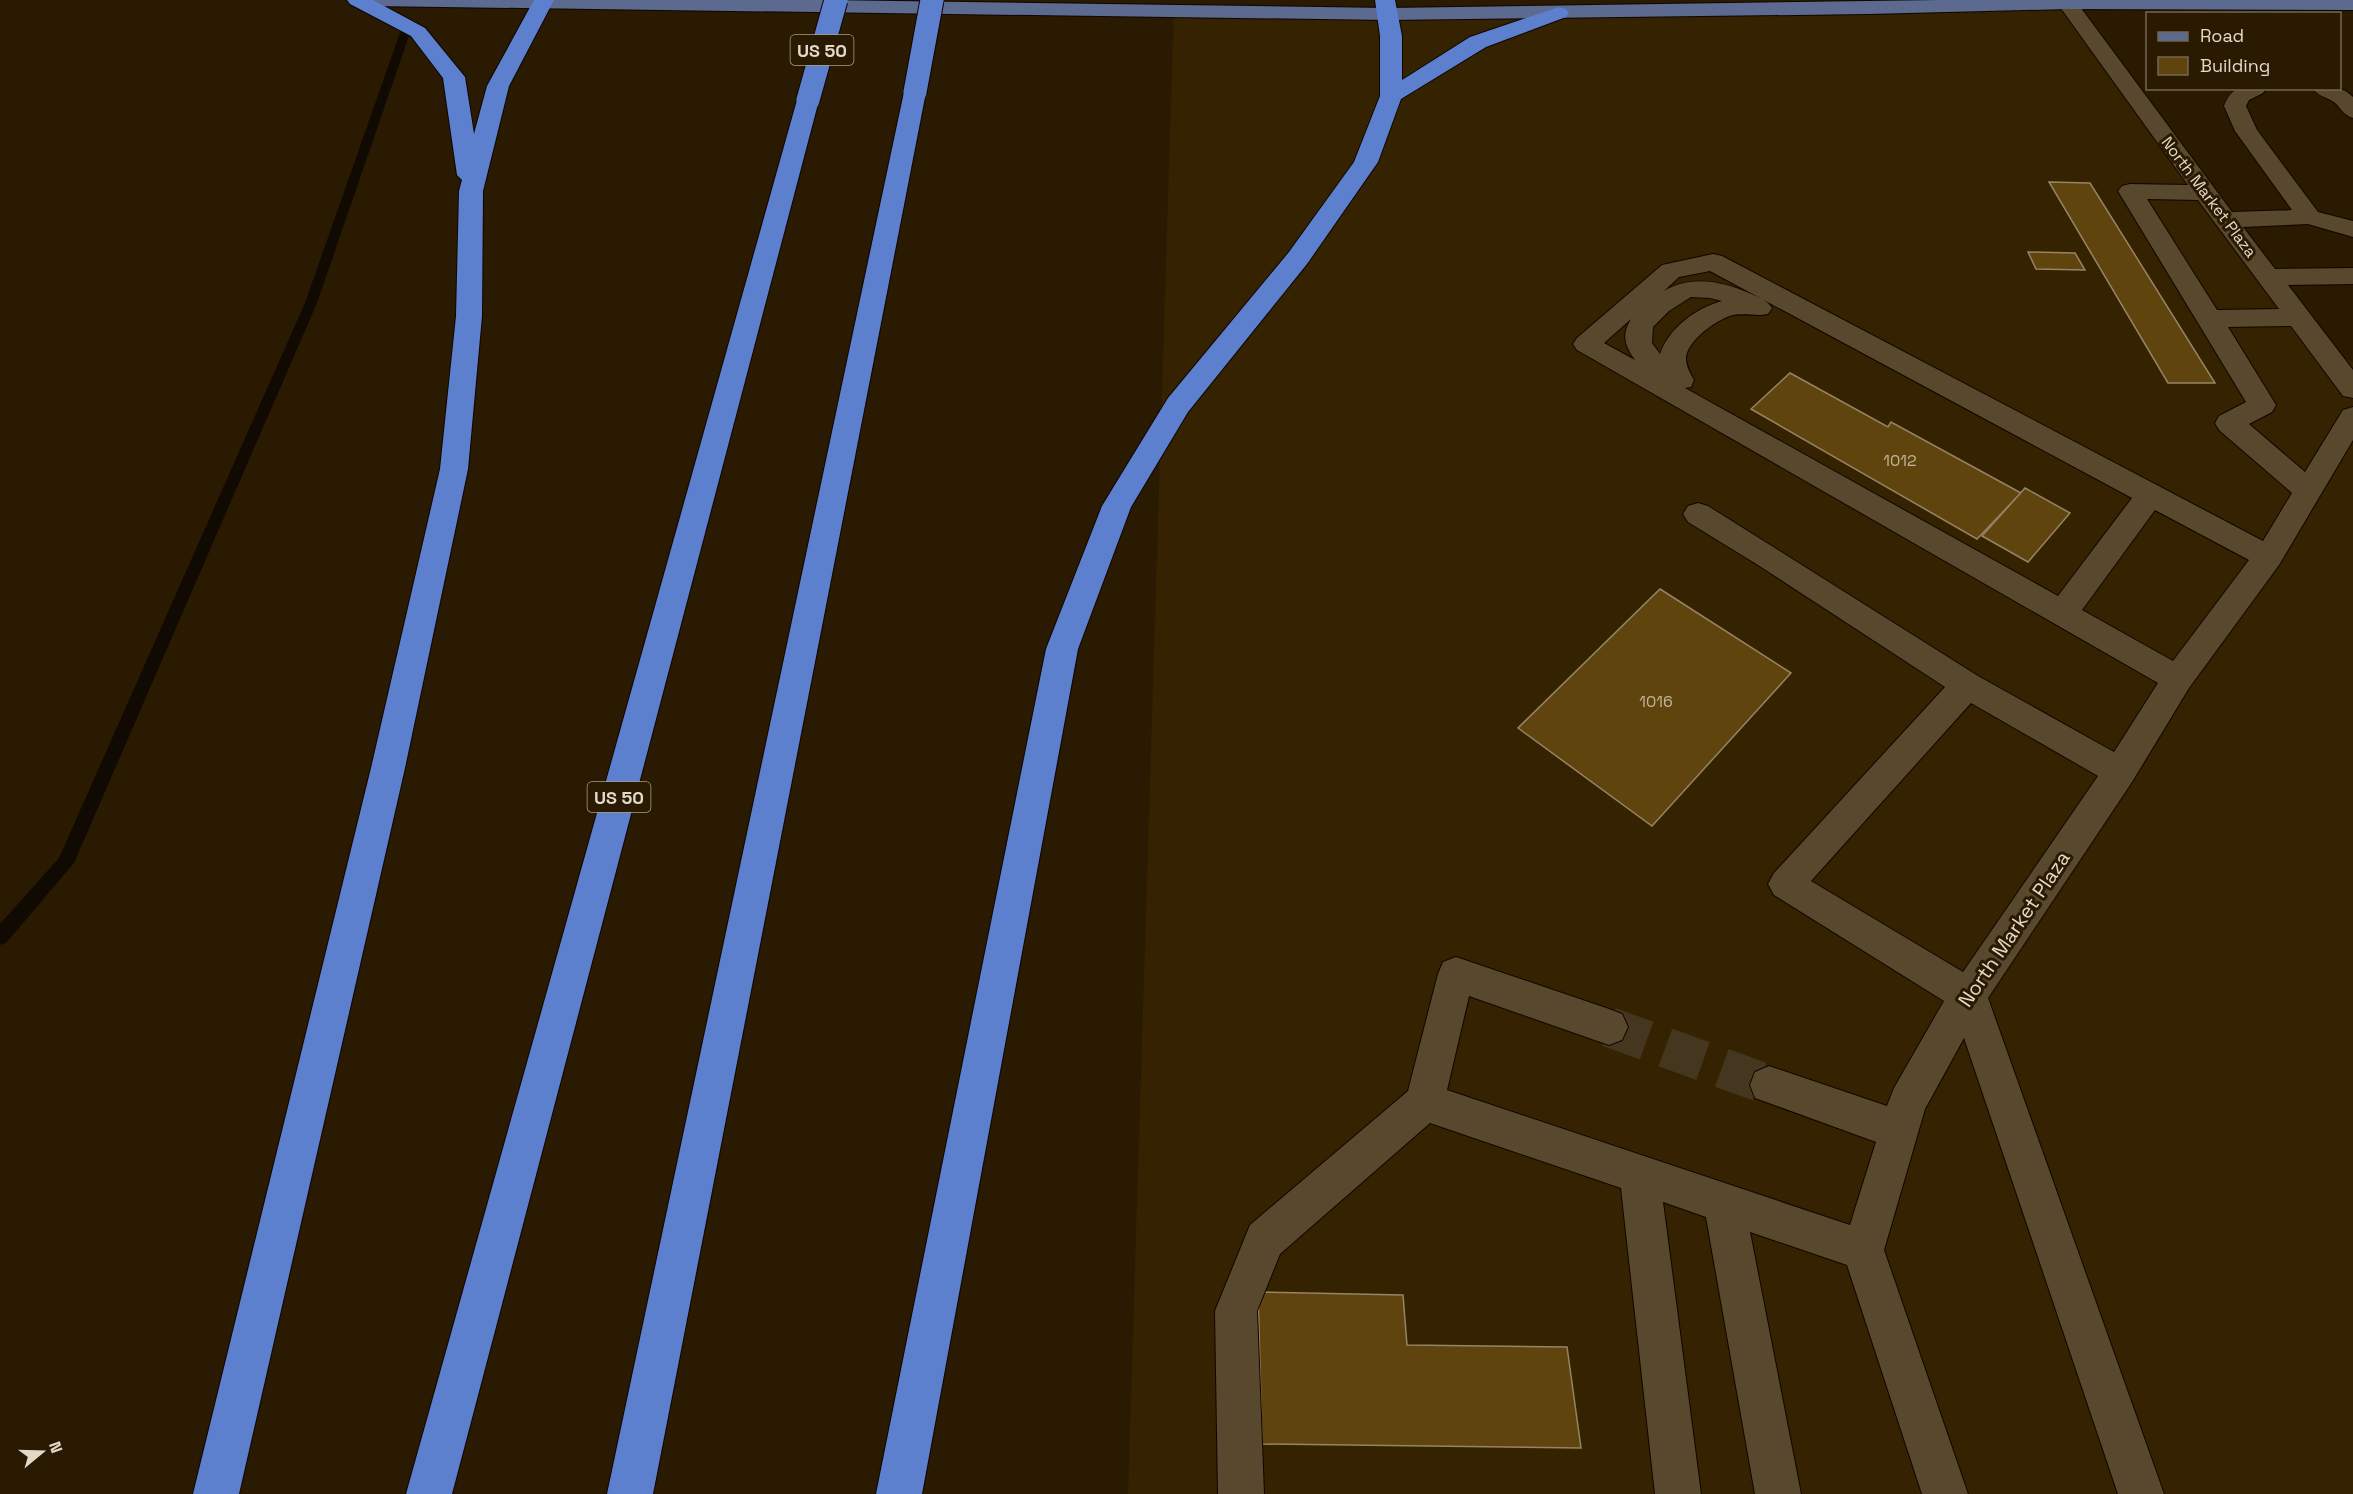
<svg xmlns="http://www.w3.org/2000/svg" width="2353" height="1494" font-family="'Space Grotesk',sans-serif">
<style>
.built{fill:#352200}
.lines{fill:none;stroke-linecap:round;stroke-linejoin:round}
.stream{fill:#110a02;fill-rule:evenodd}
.building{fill:#60440e;stroke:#968467;stroke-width:1.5}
.minor-tunnel{stroke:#45371f;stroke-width:40;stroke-dasharray:40 20;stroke-linecap:butt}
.minor-casing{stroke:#110500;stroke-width:2}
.major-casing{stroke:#110500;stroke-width:2}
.highway-casing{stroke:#110500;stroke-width:2}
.minor{fill:#58482d;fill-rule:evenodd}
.major{fill:#5b6a8e;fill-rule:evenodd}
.highway{fill:#5d80ce;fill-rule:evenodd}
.highway-bridge-casing{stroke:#110500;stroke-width:25;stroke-linecap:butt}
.highway-bridge{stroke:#5d80ce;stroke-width:23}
.labels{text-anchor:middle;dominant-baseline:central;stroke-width:6;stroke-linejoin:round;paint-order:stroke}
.far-street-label{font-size:16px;fill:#e2d9c9;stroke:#291a01}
.number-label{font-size:16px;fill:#c2b49a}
.shield{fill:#291a01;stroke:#aaa08d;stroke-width:1.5}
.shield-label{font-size:18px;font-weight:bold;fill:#e2d9c9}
.street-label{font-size:20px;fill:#e2d9c9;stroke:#291a01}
</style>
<rect width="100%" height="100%" fill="#291a01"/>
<path class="built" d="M2067 3 2335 354 2353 362V1494H1128L1174 4 1388 14 1631 4 1869 8Z"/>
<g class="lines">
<path class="stream" d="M407 24 412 27 317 303 74 863 6 943 0 945V924L59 858 305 303 402 27Z"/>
</g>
<g class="building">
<path d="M2049 182 2090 183 2215 383H2168Z"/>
<path d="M2028 252 2075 253 2085 270 2036 269Z"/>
<path d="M1790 373 1888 427 1891 422 2021 493 1977 539 1751 409Z"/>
<path d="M2025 488 2070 513 2028 562 1982 536Z"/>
<path d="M1660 589 1791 673 1652 826 1518 728Z"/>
<path d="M1258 1292 1403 1295 1407 1345 1567 1347 1581 1448 1262 1444Z"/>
</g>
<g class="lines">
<path class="minor-tunnel" d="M1609 1027 1769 1085"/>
<defs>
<g id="minor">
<path d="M2059 0H2075L2232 212 2292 210 2235 131 2224 106C2233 83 2244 88 2266 88L2263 93 2249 100 2246 106 2257 130 2318 212 2353 221V237L2308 224 2243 227 2275 269 2353 268V284L2288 285 2353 370V398L2343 396 2291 326 2228 327 2276 405 2272 412 2249 424 2305 472 2343 410 2353 407V440L2279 565 2189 688 2132 782 1988 998 2164 1494H2118L1964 1038 1925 1109 1884 1250 1968 1494H1922L1847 1265 1750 1232 1801 1494H1755L1706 1217 1663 1202 1701 1494H1655L1621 1188 1430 1123 1280 1254 1257 1311 1264 1494H1218L1215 1311 1250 1225 1408 1091 1438 974 1443 962 1456 957 1609 1009 1622 1014 1628 1027 1622 1040 1609 1045 1469 996 1447 1090 1850 1225 1876 1142 1755 1098 1750 1085 1755 1072 1769 1066 1887 1106 1894 1088 1944 1001 1774 895 1768 884 1774 873 1945 687 1758 565 1688 522 1683 514 1688 506 1698 503 1708 506 1978 676 2114 752 2158 683 1577 350 1573 344 1577 338 1662 265 1713 254 1722 256 2263 541 2292 493 2219 430 2215 423 2219 416 2246 402 2118 191 2122 186 2130 184 2188 185 2060 7 2057 3ZM2147 199 2198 200 2279 309 2217 310ZM1710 271 2132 498 2058 596 1685 388 1691 387 1694 380C1690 373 1686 366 1686 358 1687 341 1715 321 1730 316 1743 312 1756 317 1768 314L1772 308C1767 300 1758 297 1749 293 1721 281 1691 275 1664 291L1679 277ZM1691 297 1710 298 1722 301C1696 308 1669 328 1660 354L1652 343 1653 327 1669 311ZM1631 319C1621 335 1625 346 1635 360L1604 343ZM2155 510 2249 560 2173 661 2082 610ZM1971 703 2098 776 1963 972 1811 881Z"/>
<path d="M2312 88C2328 88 2342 85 2353 97V118C2343 115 2341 108 2334 102 2326 97 2318 96 2312 88Z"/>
</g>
<path id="major" d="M363 0H825L1388 8 1939 0H2353V10L2067 9 1869 14 1388 20 373 6 366 4Z"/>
<g id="highway">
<path d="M347 0H373L425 28 465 77 474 134 487 86 534 0H554L509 86 483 191 482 316 468 469 405 768 239 1494H193L371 768 440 469 456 316 459 191 462 180 457 175 443 78 411 36 350 4Z"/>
<path d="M1375 0H1395L1402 36V80L1470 37 1559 7 1566 9 1569 13 1566 17 1486 47 1401 99 1378 162 1307 264 1188 412 1131 507 1078 649 922 1494H876L1046 649 1102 506 1168 398 1289 252 1354 162 1380 96V36Z"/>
<path d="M915 85 923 87 926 92 653 1494H607L904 92 907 87Z"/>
<path d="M808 93 816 95 819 100 452 1494H406L797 100 800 95Z"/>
</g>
</defs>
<use href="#minor" class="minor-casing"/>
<use href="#major" class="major-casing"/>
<use href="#highway" class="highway-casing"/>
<use href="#minor" class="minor"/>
<use href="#major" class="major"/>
<use href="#highway" class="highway"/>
<defs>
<g id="highway-bridge">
<path d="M915 92 932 0"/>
<path d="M808 100 836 0"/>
</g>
</defs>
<use href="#highway-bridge" class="highway-bridge-casing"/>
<use href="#highway-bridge" class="highway-bridge"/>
</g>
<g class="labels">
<g class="far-street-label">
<text transform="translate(2209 197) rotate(53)">North Market Plaza</text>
</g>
<g class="number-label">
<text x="1900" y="460">1012</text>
<text x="1656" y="701">1016</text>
</g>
<g class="shield">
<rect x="790.5" y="35" width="63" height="30" rx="4.5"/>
<rect x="587.5" y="782" width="63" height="30" rx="4.5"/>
</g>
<g class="shield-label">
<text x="822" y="50">US 50</text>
<text x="619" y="797">US 50</text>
</g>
<g class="street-label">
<text transform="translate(2014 929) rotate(-56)">North Market Plaza</text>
</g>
</g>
<rect x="2146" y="12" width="195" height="78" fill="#291a01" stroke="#736651" stroke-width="1.5"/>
<rect x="2158" y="32" width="30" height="9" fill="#5b6a8e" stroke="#736651" stroke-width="1.5"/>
<text x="2200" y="42" font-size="18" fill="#e2d9c9">Road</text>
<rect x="2158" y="57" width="30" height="18" fill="#60440e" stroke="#736651" stroke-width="1.5"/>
<text x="2200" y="72" font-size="18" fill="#e2d9c9">Building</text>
<g transform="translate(42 1452) rotate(71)" stroke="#291a01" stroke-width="4.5" paint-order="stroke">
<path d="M0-4.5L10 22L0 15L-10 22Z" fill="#e2d9c9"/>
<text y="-9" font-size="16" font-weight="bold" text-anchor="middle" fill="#e2d9c9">N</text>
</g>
</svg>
